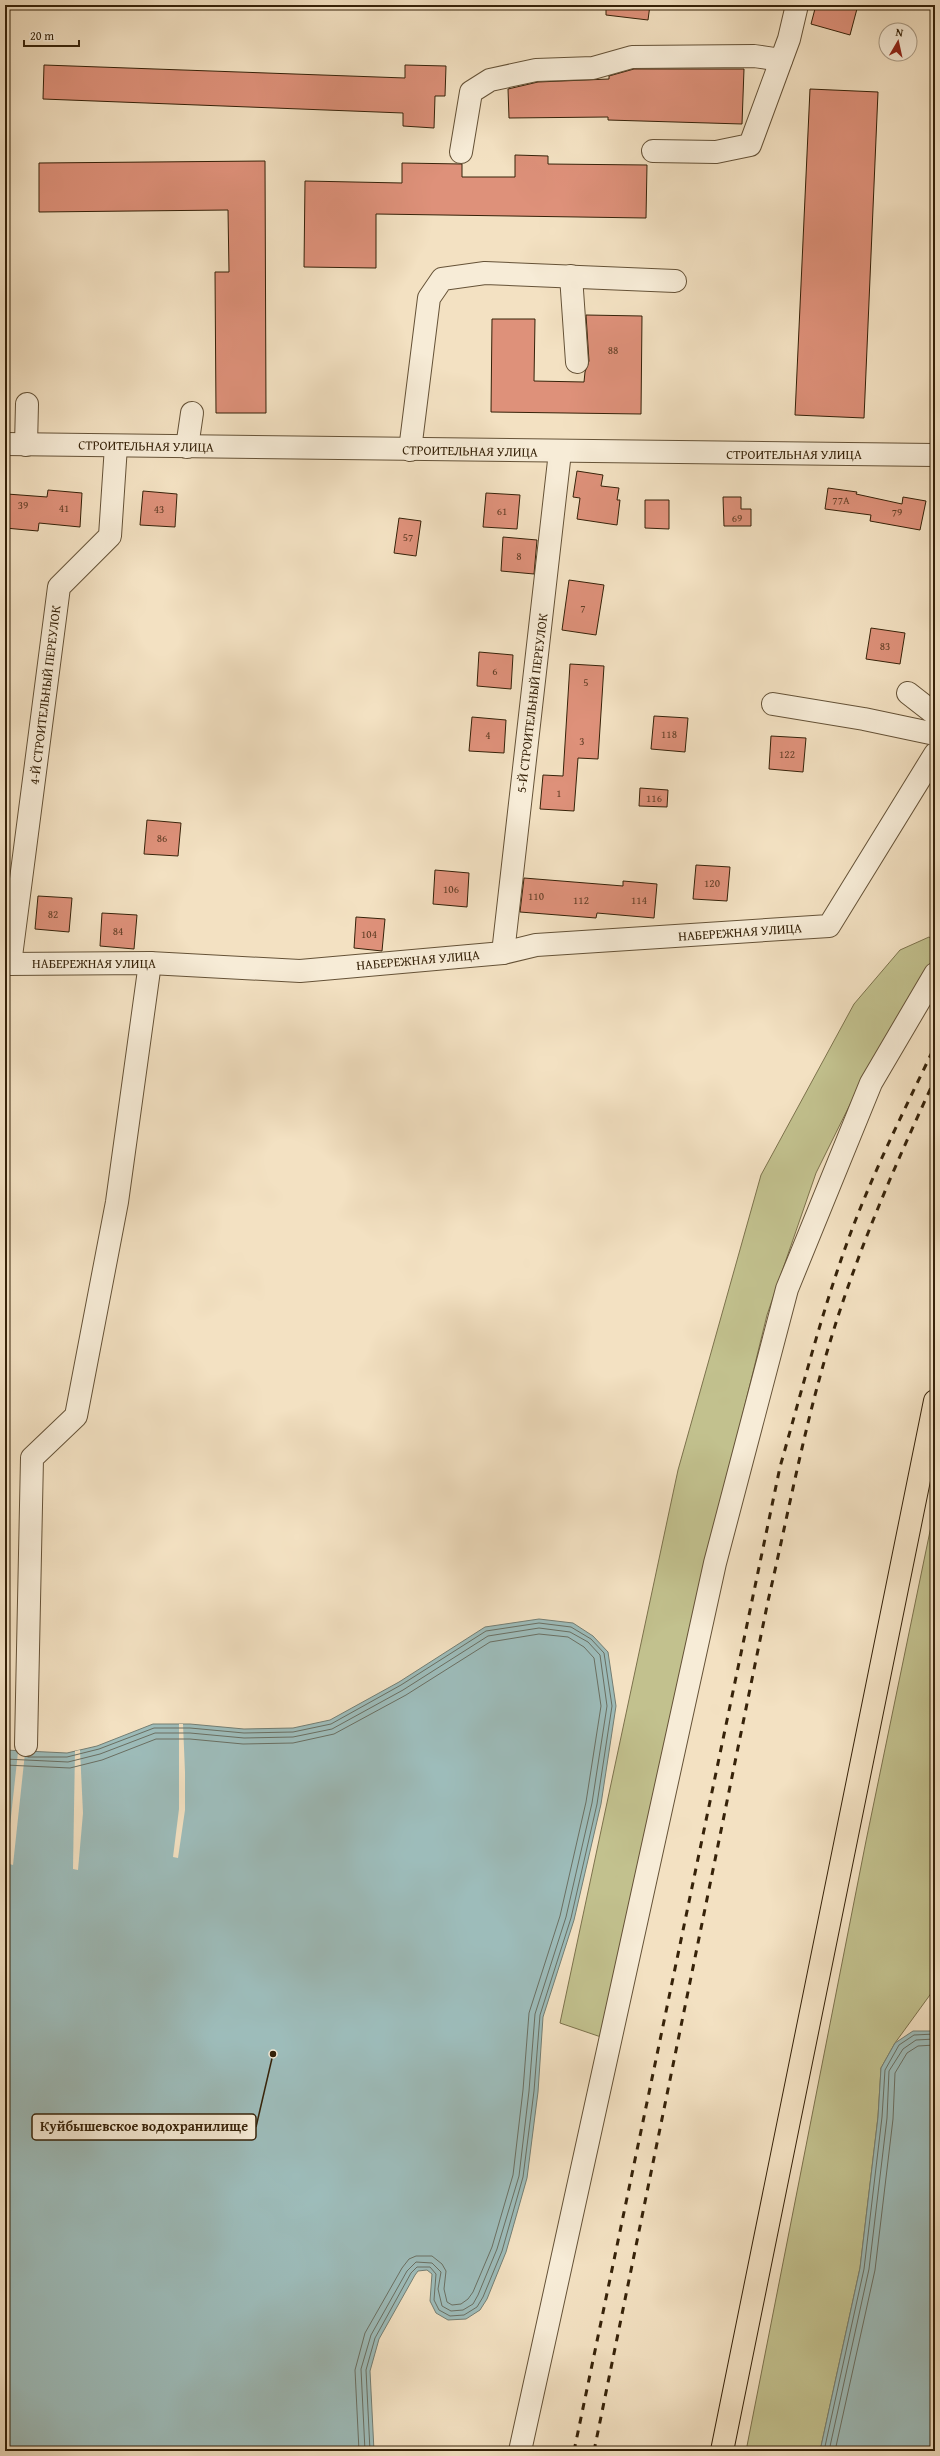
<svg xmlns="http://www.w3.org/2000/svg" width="940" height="2456" font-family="'Gentium Book Plus',serif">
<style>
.green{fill:#c2c18e;stroke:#7c724c}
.water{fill:#9dbcba;stroke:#747e73}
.pier{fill:#f3e1c2}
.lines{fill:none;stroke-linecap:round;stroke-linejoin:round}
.shore{stroke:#6a6f62;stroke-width:1}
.building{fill:#de917a;stroke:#362209}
.minor-casing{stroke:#655237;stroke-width:24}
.major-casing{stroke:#362209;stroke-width:24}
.minor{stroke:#f7ecd7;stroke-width:22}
.major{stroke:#f3e1c2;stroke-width:22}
.rail{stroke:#362209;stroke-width:3;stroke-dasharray:7 7;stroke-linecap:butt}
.labels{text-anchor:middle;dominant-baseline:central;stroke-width:4;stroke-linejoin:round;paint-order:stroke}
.number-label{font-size:11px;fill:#603e25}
.street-label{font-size:13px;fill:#362209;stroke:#f7ecd7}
.leader{fill:none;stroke:#362209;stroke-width:1.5}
.callout-dot{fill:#362209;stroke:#f7ecd7;stroke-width:1.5}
.callout{fill:#f7ecd7;stroke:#362209;stroke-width:1.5}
.callout-label{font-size:14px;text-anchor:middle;font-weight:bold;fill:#362209}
</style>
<rect width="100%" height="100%" fill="#f3e1c2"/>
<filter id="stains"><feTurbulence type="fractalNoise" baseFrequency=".005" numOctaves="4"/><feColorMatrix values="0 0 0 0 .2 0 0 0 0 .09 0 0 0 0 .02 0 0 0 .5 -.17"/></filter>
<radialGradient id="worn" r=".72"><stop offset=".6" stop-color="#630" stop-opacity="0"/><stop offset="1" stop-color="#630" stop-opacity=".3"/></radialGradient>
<g class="green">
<path d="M929 937 935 941V958L873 1058 816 1173 767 1315 731 1462 601 2037 560 2023 678 1470 761 1175 854 1004 900 950Z"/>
<path d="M935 1507V1988L895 2043 881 2068 878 2117 860 2268 820 2451H746L866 1841Z"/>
</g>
<g class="water">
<path d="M539 1619 573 1623 593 1636 608 1652 616 1706 601 1804 574 1920 543 2017 538 2092 527 2178 506 2252 487 2299 480 2310 466 2319 448 2320 436 2313 430 2301 432 2274 427 2270 418 2271 415 2275 379 2339 370 2371 374 2451H5V1750L67 1753 97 1746 153 1724H190L244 1729 293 1728 330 1720 399 1682 485 1627Z"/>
<path d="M913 2031H935V2451H820L860 2268 878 2117 881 2068 895 2043Z"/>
</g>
<g class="pier">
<path d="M179 1724H183L185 1772V1810L178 1858 173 1857 179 1809Z"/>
<path d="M80 1750 83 1813 78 1870 73 1869 75 1751Z"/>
<path d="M18 1752 25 1753 13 1865 6 1863Z"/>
</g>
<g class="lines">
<g class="shore">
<path d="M28 1757H67L99 1749 154 1728H190L244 1733 293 1732 331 1724 401 1685 486 1631 539 1623 571 1627 591 1639 604 1653 612 1706 597 1804 571 1918 540 2015 534 2091 523 2177 502 2251 483 2297 477 2307 464 2315 450 2316 439 2310 434 2300 436 2274 430 2267H417L411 2273 375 2338 366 2370 370 2451"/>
<path d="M5 1759 68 1762 100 1754 155 1733H190L244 1738 293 1737 332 1729 403 1690 488 1636 539 1628 570 1632 588 1642 600 1655 607 1706 592 1803 566 1917 535 2014 529 2091 519 2176 497 2249 478 2295 473 2304 463 2310 451 2311 442 2306 438 2289 441 2272 432 2263 416 2262 407 2271 371 2335 361 2369 365 2451"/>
<path d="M5 1765 70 1768 102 1760 156 1739H190L243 1744 293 1743 334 1734 406 1695 490 1642 539 1634 568 1637 584 1647 594 1658 601 1706 586 1802 560 1916 529 2013 523 2090 513 2175 492 2247 473 2292 468 2299 461 2304 452 2305 447 2302 444 2289 446 2271 442 2264 432 2256H416L409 2259 402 2268 365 2333 355 2370 359 2451"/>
<path d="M824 2451 864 2269 882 2117 885 2070 899 2045 914 2035 935 2034"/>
<path d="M829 2451 869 2269 887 2118 889 2071 903 2049 916 2040 935 2039"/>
<path d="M835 2451 875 2270 893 2119 895 2073 907 2053 918 2046 935 2045"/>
</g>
</g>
<g class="building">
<path d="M606 5H650L648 20 606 15Z"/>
<path d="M816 5H858L850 35 811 24Z"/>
<path d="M44 65 405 78V65L446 66 445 96H435L434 128 403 126V113L43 99Z"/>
<path d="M634 69H744L742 124 608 120V117L509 118 508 89 538 82 609 79V76Z"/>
<path d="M810 89 878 92 864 418 795 415Z"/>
<path d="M515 155 548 156V164L647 165 646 218 376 214V268L304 267 305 181 402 183V163L462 164V177H515Z"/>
<path d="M265 161 266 413H216L215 272H229L228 210 39 212V163Z"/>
<path d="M586 315 642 316 641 414 491 412 492 319H535L534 381 584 382 585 372 589 361Z"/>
<path d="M577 471 603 475 601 486 619 488 617 500H620L617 525 577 519 580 498 573 497Z"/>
<path d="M828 488 857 492 856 494 902 504 903 497 926 501 920 530 870 521 871 515 825 509Z"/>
<path d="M48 490 82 493 80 527 39 523 38 531 5 528 7 494 47 497Z"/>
<path d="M143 491 177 494 175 527 140 525Z"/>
<path d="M486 493 520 495 517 529 483 527Z"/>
<path d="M723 497H741V509H751V526H724Z"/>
<path d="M645 500H669V529L645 528Z"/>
<path d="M399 518 421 521 416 556 394 553Z"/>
<path d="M503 537 537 540 534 574 501 571Z"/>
<path d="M569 580 604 585 596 635 562 630Z"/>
<path d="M871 628 905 633 900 664 866 659Z"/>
<path d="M479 652 513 655 511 689 477 686Z"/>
<path d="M570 664 604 666 598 759 578 758 574 811 540 809 543 775 563 776Z"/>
<path d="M654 716 688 718 685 752 651 749Z"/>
<path d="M472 717 506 720 504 753 469 751Z"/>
<path d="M771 736 806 738 803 772 769 769Z"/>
<path d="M640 788 668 790 667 807 639 806Z"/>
<path d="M147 820 181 823 178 856 144 854Z"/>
<path d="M696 865 730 867 727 901 693 899Z"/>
<path d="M435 870 469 873 467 907 433 904Z"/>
<path d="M524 878 623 886V881L657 884 654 918 597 913 596 918 520 912Z"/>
<path d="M38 896 72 898 69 932 35 929Z"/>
<path d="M102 913 137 915 134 949 100 946Z"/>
<path d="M356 917 385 919 382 951 354 948Z"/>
</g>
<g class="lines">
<defs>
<g id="minor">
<path d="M653 151 716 152 750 145 789 39 797 5"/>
<path d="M461 152 471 92 490 80 536 70 593 68 632 57 754 56 781 60"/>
<path d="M571 276 577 362"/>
<path d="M5 444 935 455"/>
<path d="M26 445 27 404"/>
<path d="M187 447 192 413"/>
<path d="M410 450 429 298 442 279 485 273 675 281"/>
<path d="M908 693 935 714"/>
<path d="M773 704 864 719 935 734"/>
<path d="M503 953 560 452"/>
<path d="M5 964 150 963 300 971 503 953 536 945 829 926 935 754"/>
<path d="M10 964 59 587 110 536 116 446"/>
<path d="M26 1745 32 1458 76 1416 117 1202 150 963"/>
<path d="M520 2451 715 1563 787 1289 871 1083 935 974"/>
</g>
<path id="major" d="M722 2451 935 1401"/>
</defs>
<use href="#minor" class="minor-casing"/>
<use href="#major" class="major-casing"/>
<use href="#minor" class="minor"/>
<use href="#major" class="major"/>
<g class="rail">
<path d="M574 2451 780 1467C800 1397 818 1326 842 1257 867 1184 902 1115 935 1046"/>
<path d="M594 2451 768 1601C788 1515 804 1427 830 1342 857 1252 895 1165 935 1079"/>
</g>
</g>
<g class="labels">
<g class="number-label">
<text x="613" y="350">88</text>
<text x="841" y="500">77А</text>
<text x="23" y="505">39</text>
<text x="64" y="508">41</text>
<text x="159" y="509">43</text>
<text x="502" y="511">61</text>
<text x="897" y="512">79</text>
<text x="737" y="518">69</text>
<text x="408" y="537">57</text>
<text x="519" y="556">8</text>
<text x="583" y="608">7</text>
<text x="885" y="646">83</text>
<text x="495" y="671">6</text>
<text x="586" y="682">5</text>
<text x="669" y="734">118</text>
<text x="488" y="735">4</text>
<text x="582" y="741">3</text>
<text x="787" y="754">122</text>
<text x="559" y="793">1</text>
<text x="654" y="798">116</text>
<text x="162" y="838">86</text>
<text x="712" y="883">120</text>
<text x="451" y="889">106</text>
<text x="536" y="896">110</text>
<text x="581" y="900">112</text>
<text x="639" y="900">114</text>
<text x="53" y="914">82</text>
<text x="118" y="931">84</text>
<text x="369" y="934">104</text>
</g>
<g class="street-label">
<text transform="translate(146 446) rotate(1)">СТРОИТЕЛЬНАЯ УЛИЦА</text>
<text transform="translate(470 451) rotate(1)">СТРОИТЕЛЬНАЯ УЛИЦА</text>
<text x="794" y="454">СТРОИТЕЛЬНАЯ УЛИЦА</text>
<text transform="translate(45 695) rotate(-83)">4-Й СТРОИТЕЛЬНЫЙ ПЕРЕУЛОК</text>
<text transform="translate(532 703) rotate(-83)">5-Й СТРОИТЕЛЬНЫЙ ПЕРЕУЛОК</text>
<text transform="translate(740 932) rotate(-4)">НАБЕРЕЖНАЯ УЛИЦА</text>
<text transform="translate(418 960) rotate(-5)">НАБЕРЕЖНАЯ УЛИЦА</text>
<text x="94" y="963">НАБЕРЕЖНАЯ УЛИЦА</text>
</g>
</g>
<path class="leader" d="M273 2054L256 2127"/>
<circle class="callout-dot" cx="273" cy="2054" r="4"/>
<rect class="callout" x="32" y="2114" width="224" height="26" rx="4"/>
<g class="callout-label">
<text x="144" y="2131">Куйбышевское водохранилище</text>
</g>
<rect width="940" height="2456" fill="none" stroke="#f3e1c2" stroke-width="20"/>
<rect x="6" y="6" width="928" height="2444" fill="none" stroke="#362209" stroke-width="2"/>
<rect x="10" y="10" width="920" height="2436" fill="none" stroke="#362209"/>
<g transform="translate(898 42) rotate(9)"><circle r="19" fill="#f7ecd7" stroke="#aa9b85"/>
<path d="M0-3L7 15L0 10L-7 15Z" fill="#8f2418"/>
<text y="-6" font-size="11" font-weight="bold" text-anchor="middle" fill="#362209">N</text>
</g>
<path d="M24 40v6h55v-6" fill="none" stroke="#362209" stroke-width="2"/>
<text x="30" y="40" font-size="12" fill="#362209" stroke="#f7ecd7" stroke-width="3" paint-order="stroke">20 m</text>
<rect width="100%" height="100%" filter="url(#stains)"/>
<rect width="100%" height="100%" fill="url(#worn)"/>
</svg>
